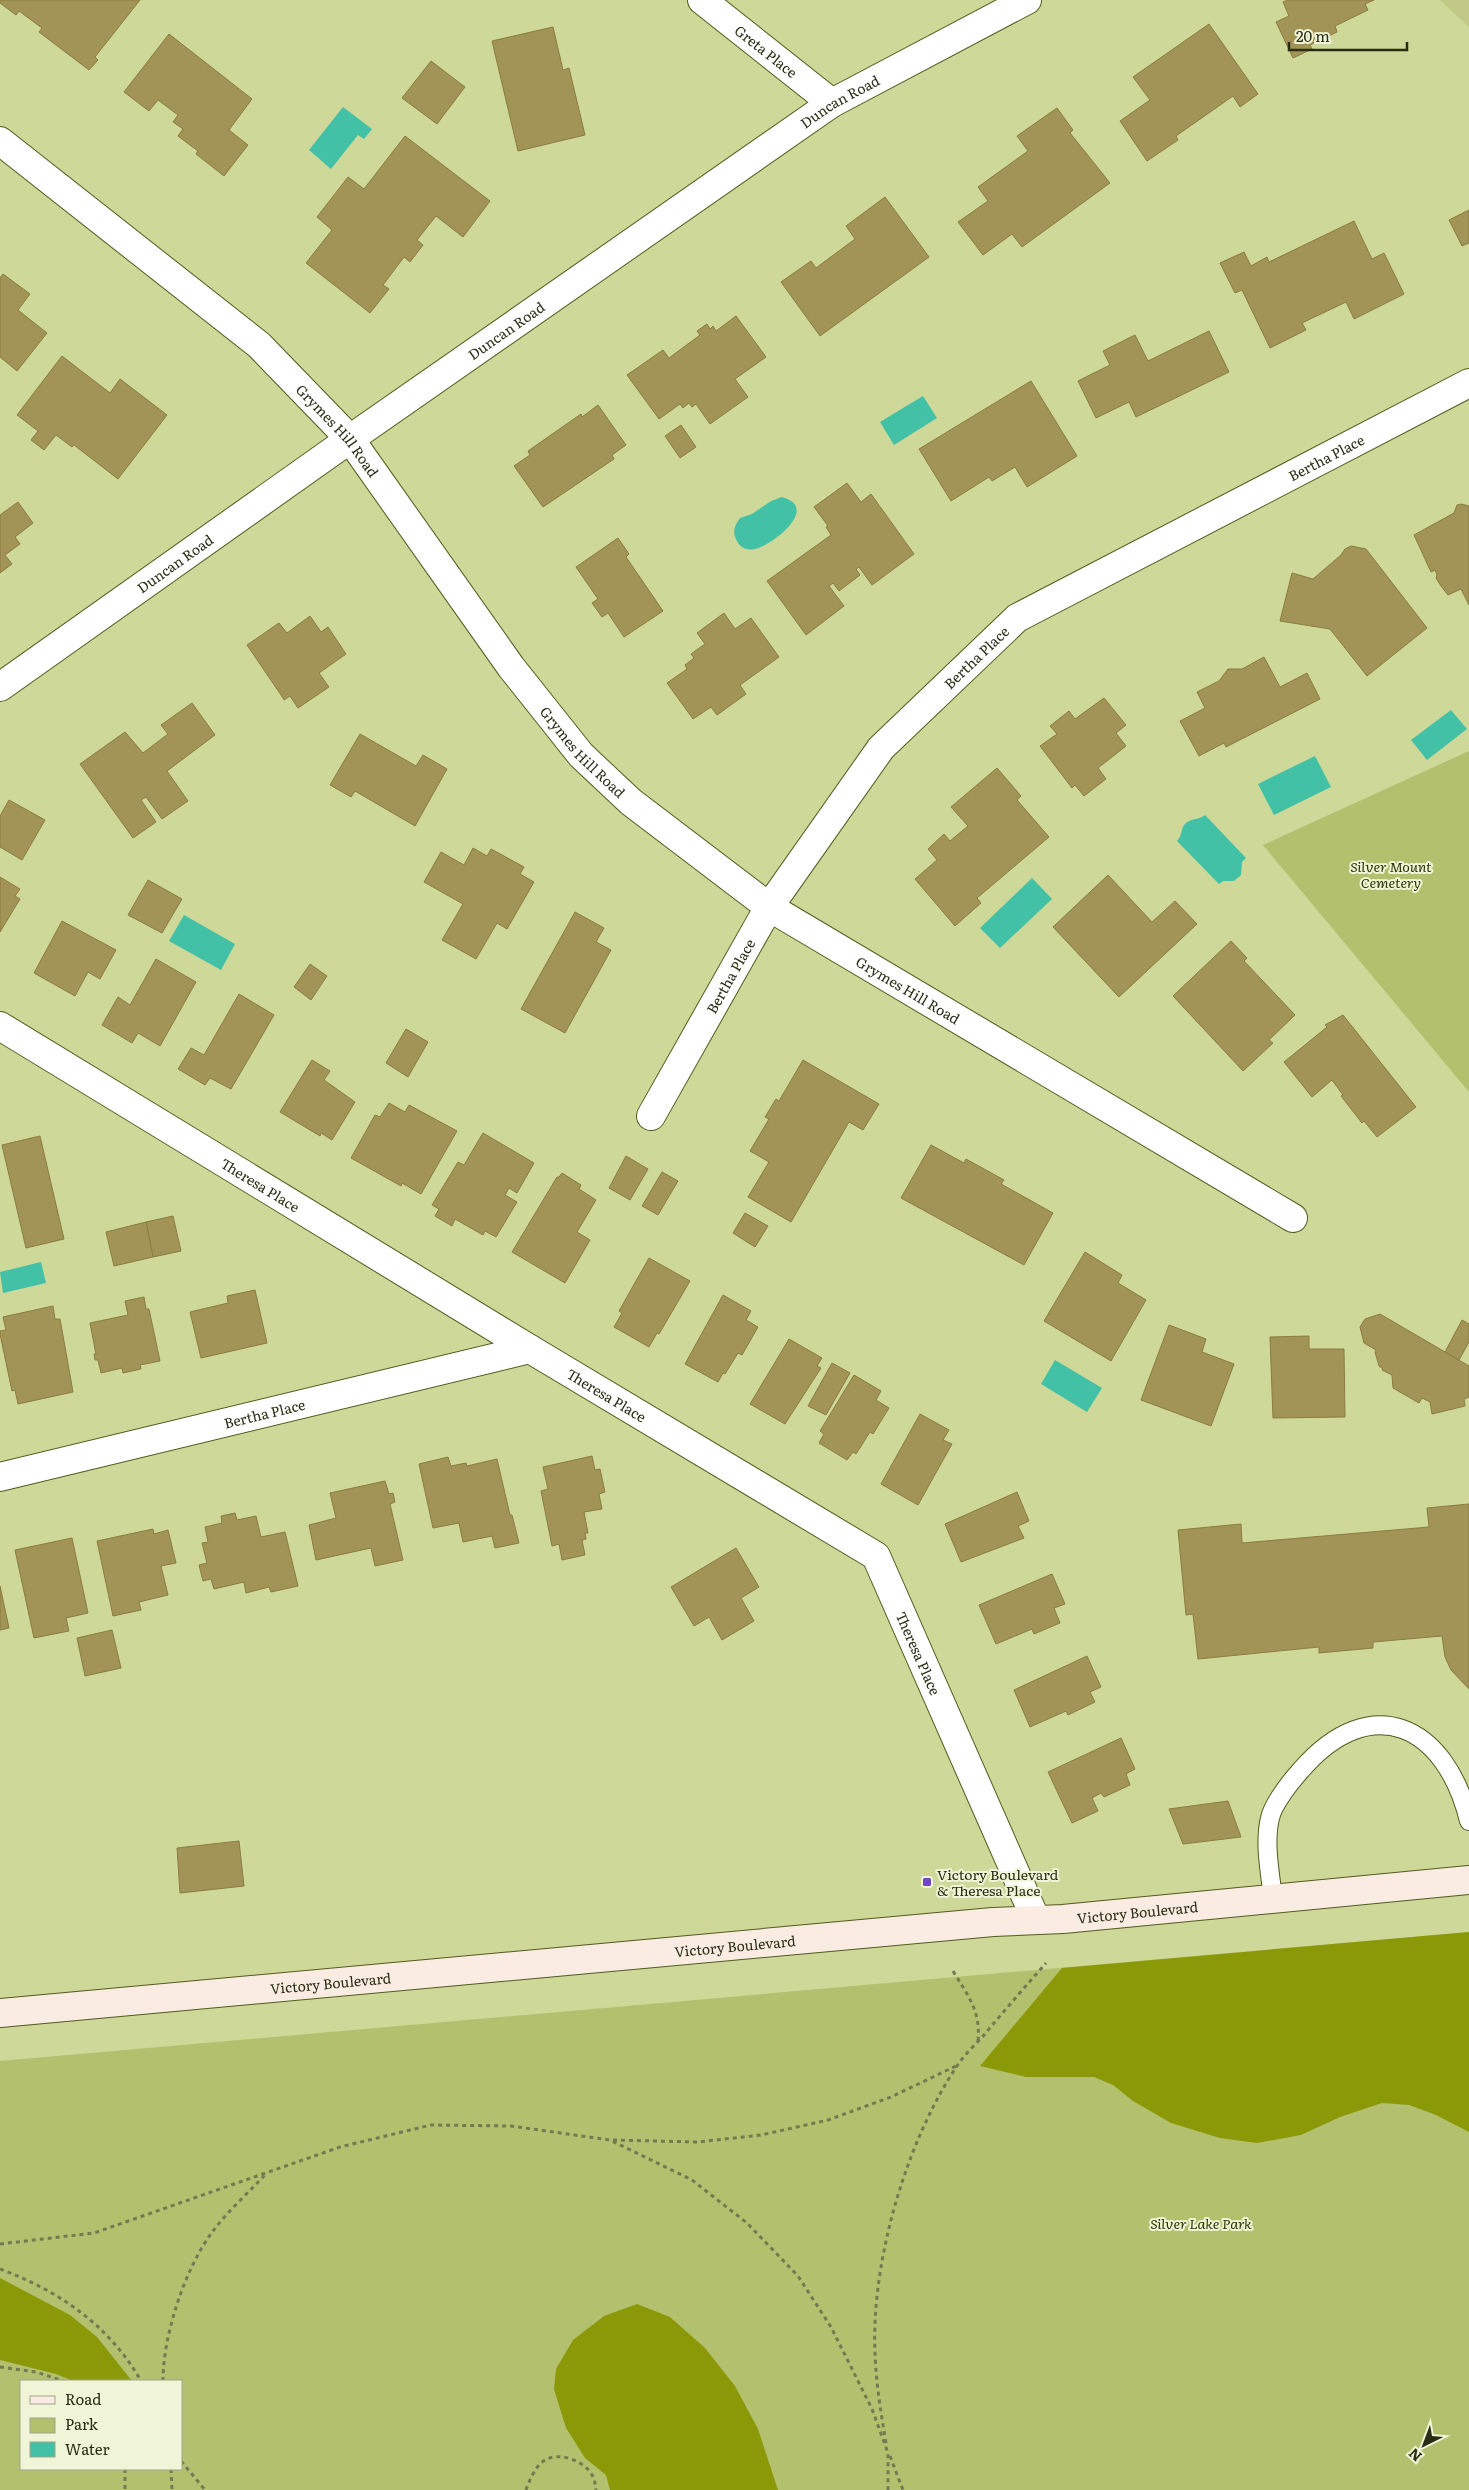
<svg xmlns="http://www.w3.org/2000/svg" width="1469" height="2490" font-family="Literata,serif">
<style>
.built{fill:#c0ca86}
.green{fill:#b3c06e;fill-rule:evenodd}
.forest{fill:#8b9909}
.water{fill:#42c1a7}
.building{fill:#a29356;stroke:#8b7c3f}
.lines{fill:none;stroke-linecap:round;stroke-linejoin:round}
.lane-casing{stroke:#525a1e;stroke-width:20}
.street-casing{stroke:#525a1e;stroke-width:30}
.secondary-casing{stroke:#525a1e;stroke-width:30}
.path{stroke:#737a50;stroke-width:3;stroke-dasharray:4 4;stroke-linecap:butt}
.lane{stroke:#fff;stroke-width:18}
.street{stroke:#fff;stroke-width:28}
.secondary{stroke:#faece3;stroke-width:28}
.poi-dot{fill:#7246be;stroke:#eff5d6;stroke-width:2}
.labels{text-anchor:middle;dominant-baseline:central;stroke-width:4;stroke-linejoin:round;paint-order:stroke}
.street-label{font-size:14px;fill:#292d14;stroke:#eff5d6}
.park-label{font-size:14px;font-style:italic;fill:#2e3400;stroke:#eff5d6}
.poi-label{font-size:14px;fill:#292d14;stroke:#eff5d6;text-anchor:start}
</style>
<rect width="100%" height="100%" fill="#cdd899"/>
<path class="built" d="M1440 0H1469V27Z"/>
<g class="green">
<path d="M1469 751V1092L1263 845Z"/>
<path d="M1469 1932V2490H0V2061ZM21 2381H181V2469H21Z"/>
</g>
<g class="forest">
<path d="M1469 1932V2132L1436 2115 1409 2105 1382 2103 1340 2117 1301 2135 1257 2143 1220 2138 1171 2123 1133 2101 1113 2085 1094 2077H1026L980 2066 1062 1968Z"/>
<path d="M0 2278 70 2315 97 2337 132 2381H73L56 2374 0 2360Z"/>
<path d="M637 2304 670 2317 705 2348 735 2386 758 2429 778 2490H610L606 2475 585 2458 566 2428 554 2389 556 2369 573 2340 604 2316Z"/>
</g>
<g class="water">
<path d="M343 107 372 129 364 139 358 135 331 169 309 150Z"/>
<path d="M923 396 937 418 894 445 880 422Z"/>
<path d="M782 497C822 508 769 547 755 549 746 551 739 547 736 539 732 531 735 525 740 518L752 514 771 501Z"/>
<path d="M1451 710 1467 729 1427 760 1411 740Z"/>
<path d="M1315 756 1331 787 1274 815 1258 784Z"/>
<path d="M1205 815 1246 858 1242 862 1241 875 1234 881H1223L1219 884 1177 841C1183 835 1180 828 1186 823 1192 818 1199 820 1205 815Z"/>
<path d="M1032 878 1052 899 1000 948 980 928Z"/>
<path d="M184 915 235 944 221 970 169 941Z"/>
<path d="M41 1262 46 1283 3 1293 0 1272Z"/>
<path d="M1055 1360 1102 1388 1087 1412 1041 1384Z"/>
</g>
<g class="building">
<path d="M0 0H140L95 57 98 60 89 70 39 32 42 28 19 11 16 15 0 3Z"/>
<path d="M1287 0H1374L1365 4 1368 10 1335 26 1337 32 1310 45 1312 49 1293 58 1276 22 1289 16 1283 2Z"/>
<path d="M1209 24 1258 94 1240 107 1233 96 1176 136 1178 140 1147 161 1120 121 1150 100 1133 77Z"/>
<path d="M553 27 563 70 569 68 585 135 518 151 492 41Z"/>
<path d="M169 34 252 99 229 130 248 145 224 176 196 154 198 151 178 136 183 129 173 122 178 115 158 100 149 111 124 92Z"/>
<path d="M431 61 465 87 437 124 402 98Z"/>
<path d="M1057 108 1073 130 1070 133 1110 183 1022 247 1012 234 983 255 958 222 988 201 978 187 1028 151 1017 136Z"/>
<path d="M405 136 490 201 463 237 436 216 417 240 423 245 410 262 404 257 383 285 389 289 370 313 306 263 332 230 317 217 348 177 364 189Z"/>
<path d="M885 197 929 257 820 336 781 282 811 261 816 268 855 239 846 226Z"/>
<path d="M1469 210V243L1462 246 1449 220Z"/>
<path d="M1354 221 1372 259 1384 253 1404 294 1354 319 1346 302 1302 323 1306 330 1270 348 1242 290 1235 293 1220 263 1244 252 1251 266 1267 257 1269 262Z"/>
<path d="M3 274 30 294 18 310 47 333 17 371 0 357V278Z"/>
<path d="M736 316 766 357 735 379 748 397 710 424 696 404 692 407 689 403 683 408 680 404 659 419 627 375 663 350 669 358 700 335 697 331 707 324 710 329 713 326 716 331Z"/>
<path d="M1209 331 1229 372 1136 417 1129 402 1096 418 1078 381 1110 365 1103 351 1135 335 1148 361Z"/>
<path d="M62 356 110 393 120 379 167 415 118 479 74 445 72 447 56 435 44 450 31 440 38 431 17 415Z"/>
<path d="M1031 381 1077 456 1027 487 1015 467 992 481 989 477 951 501 919 449Z"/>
<path d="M598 405 626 445 612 455 614 459 543 507 514 466 530 455 528 451 581 414 582 417Z"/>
<path d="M681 425 696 447 680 458 665 436Z"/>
<path d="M847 483 861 502 871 494 914 554 872 585 859 567 856 569 860 575 839 591 833 583 829 586 844 606 806 635 767 581 831 535 826 527 828 526 814 507Z"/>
<path d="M18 502 33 523 15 537 20 544 5 555 12 564 0 573V515Z"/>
<path d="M1461 504 1469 506V605L1461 589 1448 595 1441 586 1436 578 1437 575 1435 570 1431 572 1414 535 1454 513 1457 505Z"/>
<path d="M618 538 629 554 626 557 663 611 624 637 608 613 602 617 592 603 598 599 576 567Z"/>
<path d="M1351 546 1366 549 1427 628 1367 676 1330 629 1280 621 1292 573 1313 579 1341 555 1345 549Z"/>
<path d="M724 613 735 629 751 618 779 657 740 685 746 694 717 715 711 707 693 719 667 683 687 669 685 665 694 658 691 654 705 644 697 633Z"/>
<path d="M310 616 321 632 328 627 346 654 319 673 329 687 298 708 290 696 284 700 283 698 247 645 279 623 287 633Z"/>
<path d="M1264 657 1280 687 1307 673 1320 699 1226 747 1224 743 1199 756 1180 721 1205 708 1197 692 1219 681 1228 669H1242Z"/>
<path d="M1104 698 1126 725 1116 733 1126 746 1098 768 1106 779 1084 796 1075 785 1072 788 1040 746 1057 734 1050 726 1069 711 1075 719Z"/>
<path d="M192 703 215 735 167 771 188 801 162 819 146 797 141 800 156 822 133 838 80 764 125 732 143 753 168 734 161 725Z"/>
<path d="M360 734 416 766 423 755 447 769 415 826 355 791 351 797 330 785Z"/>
<path d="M997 768 1021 796 1017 800 1049 837 977 898 981 903 955 926 915 879 937 860 928 849 944 834 950 841 968 826 951 807Z"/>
<path d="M9 800 45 820 22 860 0 847V816Z"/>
<path d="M473 848 487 856 491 849 524 867 520 874 534 882 507 929 497 923 476 959 442 940 463 904 424 882 441 852 464 865Z"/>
<path d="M1108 875 1152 922 1175 901 1197 924 1119 997 1053 927Z"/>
<path d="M0 877 20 889 15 896 20 899 0 932Z"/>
<path d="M148 880 182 899 162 933 128 915Z"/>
<path d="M575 912 604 928 596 942 611 950 565 1033 521 1009Z"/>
<path d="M62 921 116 950 100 979 88 972 75 996 34 973Z"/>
<path d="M1231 941 1247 958 1244 961 1295 1015 1269 1040 1273 1043 1243 1071 1173 996Z"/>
<path d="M156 959 196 982 160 1046 138 1033 132 1043 102 1025 118 997 130 1005Z"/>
<path d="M310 964 327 976 311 1000 294 987Z"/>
<path d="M239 994 274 1015 231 1089 210 1078 205 1085 178 1069 191 1048 204 1055Z"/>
<path d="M1343 1015 1416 1107 1377 1137 1364 1121 1362 1123 1341 1096 1343 1095 1332 1080 1312 1097 1284 1062 1327 1027 1325 1025Z"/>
<path d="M406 1029 428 1042 408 1077 386 1063Z"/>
<path d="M312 1060 330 1071 324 1080 355 1102 332 1140 321 1133 320 1136 280 1112Z"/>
<path d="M803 1060 879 1104 863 1130 849 1122 791 1222 748 1197 769 1162 750 1151 769 1119 765 1117 776 1099 779 1101Z"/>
<path d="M389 1103 405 1112 409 1105 457 1131 421 1194 402 1183 401 1186 351 1158 375 1115 380 1117Z"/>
<path d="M483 1133 534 1163 517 1193 509 1188 505 1195 517 1202 496 1237 485 1231 483 1235 455 1219 452 1226 435 1216 439 1209 432 1205 458 1162 464 1165Z"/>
<path d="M40 1136 64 1239 26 1248 2 1145Z"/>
<path d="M931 1145 964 1163 966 1159 1004 1180 1001 1184 1053 1213 1024 1265 901 1198Z"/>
<path d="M626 1156 648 1169 630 1200 609 1188Z"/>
<path d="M662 1172 678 1181 658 1215 642 1206Z"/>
<path d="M562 1173 581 1185 579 1189 596 1200 577 1232 590 1240 565 1283 512 1252 557 1177H559Z"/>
<path d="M745 1213 768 1226 755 1247 733 1233Z"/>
<path d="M173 1216 181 1251 153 1257 146 1222Z"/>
<path d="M146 1222 153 1257 114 1266 106 1232Z"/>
<path d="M1085 1252 1122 1275 1118 1283 1146 1300 1111 1361 1044 1321Z"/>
<path d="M649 1258 690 1281 659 1334 657 1333 649 1347 614 1327 622 1313 619 1311Z"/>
<path d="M255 1290 267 1343 201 1358 190 1312 228 1303 227 1296Z"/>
<path d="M723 1295 751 1311 746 1320 758 1327 742 1355 738 1353 725 1374 723 1373 718 1382 685 1364Z"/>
<path d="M144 1297 146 1309H149L160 1361 140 1365 141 1369 123 1373 122 1368 101 1373 98 1360H95L94 1354H96L90 1323 128 1315 125 1301Z"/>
<path d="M53 1306 55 1319H60L73 1392 18 1404 15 1390 12 1391 0 1334V1331L6 1330 3 1317Z"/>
<path d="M1380 1314 1469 1366V1397L1464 1399 1465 1406 1432 1414 1430 1402 1422 1398 1419 1403 1393 1388 1392 1375 1382 1370 1383 1369 1379 1366 1375 1352 1376 1350 1364 1343 1360 1327 1365 1319Z"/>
<path d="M1462 1320 1469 1324V1342L1459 1360 1445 1352Z"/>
<path d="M1169 1325 1206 1339 1202 1352 1234 1364 1211 1426 1141 1400Z"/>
<path d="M1309 1336V1349H1344L1345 1417 1273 1418 1270 1337Z"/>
<path d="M789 1339 822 1358 817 1366 821 1368 785 1424 750 1404Z"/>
<path d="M832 1363 850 1373 826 1415 808 1406Z"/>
<path d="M854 1375 881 1391 876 1400 889 1408 873 1434 870 1432 856 1454 853 1452 847 1460 819 1443 824 1434 820 1431Z"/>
<path d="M920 1414 949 1430 943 1440 952 1444 918 1505 881 1484Z"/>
<path d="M592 1456 595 1470 600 1469 605 1492 599 1494 602 1509 584 1512 588 1533H585L586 1539 582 1540 585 1555 562 1560 559 1544 552 1546 541 1491 548 1489 543 1467Z"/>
<path d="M448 1457 451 1466 466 1463 467 1466 497 1459 510 1515H512L519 1543 495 1548 492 1536 463 1542 459 1523 433 1528 419 1464Z"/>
<path d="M385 1481 389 1494 393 1493 395 1502 390 1504 403 1560 375 1566 371 1548 316 1560 309 1525 336 1518 330 1493Z"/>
<path d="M1017 1492 1029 1521 1018 1526 1024 1538 961 1562 945 1524Z"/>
<path d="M1469 1504V1689L1451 1670 1445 1657 1442 1636 1373 1642V1648L1319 1653V1647L1198 1659 1193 1614 1186 1615 1178 1530 1241 1524 1242 1543 1429 1527 1427 1508Z"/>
<path d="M235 1513 237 1520 256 1516 261 1537 285 1532 298 1586 271 1592 269 1587 246 1593 244 1582 214 1589 211 1579 203 1581 199 1565 207 1563 202 1543 208 1542 205 1527 222 1523 221 1516Z"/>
<path d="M153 1529 154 1534 168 1530 176 1563 161 1566 168 1595 139 1602 141 1610 113 1616 97 1541Z"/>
<path d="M72 1538 88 1613 66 1618 69 1631 34 1638 15 1550Z"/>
<path d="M736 1548 759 1587 741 1598 754 1621 722 1640 709 1617 694 1626 671 1587Z"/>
<path d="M1052 1574 1065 1604 1054 1608 1060 1623 1034 1634 1032 1629 996 1644 979 1605Z"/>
<path d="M0 1586 9 1628 0 1630Z"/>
<path d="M112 1630 121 1668 85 1676 77 1638Z"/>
<path d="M1087 1656 1101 1687 1090 1692 1095 1702 1068 1715 1066 1711 1030 1727 1014 1690Z"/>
<path d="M1121 1738 1135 1769 1126 1774 1130 1785 1104 1797 1101 1793 1092 1798 1098 1811 1072 1823 1048 1772Z"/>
<path d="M1228 1801 1241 1837 1183 1844 1169 1809Z"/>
<path d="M239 1841 244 1886 180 1893 177 1848Z"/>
</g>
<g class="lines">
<defs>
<path id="lane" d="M1273 1898C1270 1872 1264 1843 1270 1818 1273 1804 1291 1781 1301 1770 1371 1689 1446 1725 1469 1821"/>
<g id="street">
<path id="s1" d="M702 0 832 103"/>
<path id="s2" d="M0 141 259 345 350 439 511 667 581 755 631 802 769 907 1293 1218"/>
<path id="s3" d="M0 687 350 439 832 103 1027 0"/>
<path id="s4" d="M0 1026 530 1349 876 1556 1036 1920"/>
<path id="s5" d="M651 1116 769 907 881 748 1017 618 1469 383"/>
<path id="s6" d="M0 1477 530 1349"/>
</g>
<g id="secondary">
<path id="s7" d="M0 2013 993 1922 1063 1919 1469 1880"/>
</g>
</defs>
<use href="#lane" class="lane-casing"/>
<use href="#street" class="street-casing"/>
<use href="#secondary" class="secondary-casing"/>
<g class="path">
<path d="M953 1971C968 1996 981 2011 978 2041"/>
<path d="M613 2140 698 2142 761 2135 828 2120 891 2097 956 2066"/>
<path d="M0 2244 94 2233 340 2147 431 2125 511 2126 610 2140 692 2180 747 2223 798 2276 831 2327 872 2409 888 2453V2490"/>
<path d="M0 2269C59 2291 109 2325 141 2381"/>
<path d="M0 2367 36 2372 63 2381"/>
<path d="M163 2381C163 2335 185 2268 213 2231 228 2211 248 2193 265 2175"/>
<path d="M886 2443C881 2413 876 2384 875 2353 871 2262 906 2142 957 2066 964 2055 975 2045 984 2035 1004 2011 1025 1987 1046 1963"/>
<path d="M890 2456 903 2490"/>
<path d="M181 2461 205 2490"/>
<path d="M125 2469V2490"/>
<path d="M171 2469 172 2490"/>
<path d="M526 2490C530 2479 536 2464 547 2459 562 2452 585 2462 592 2475 595 2479 595 2485 596 2490"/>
</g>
<use href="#lane" class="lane"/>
<use href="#street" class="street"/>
<use href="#secondary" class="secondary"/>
</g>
<rect class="poi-dot" x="922" y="1877" width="10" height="10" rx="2.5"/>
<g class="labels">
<g class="street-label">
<text stroke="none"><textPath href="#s1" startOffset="82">Greta Place</textPath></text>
<text stroke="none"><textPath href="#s3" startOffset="1024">Duncan Road</textPath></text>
<text stroke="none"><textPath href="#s3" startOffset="619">Duncan Road</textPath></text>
<text stroke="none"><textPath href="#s2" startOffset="446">Grymes Hill Road</textPath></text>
<text stroke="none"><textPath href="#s5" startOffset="971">Bertha Place</textPath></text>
<text stroke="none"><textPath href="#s3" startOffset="214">Duncan Road</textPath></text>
<text stroke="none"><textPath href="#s5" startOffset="566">Bertha Place</textPath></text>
<text stroke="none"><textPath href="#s2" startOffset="851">Grymes Hill Road</textPath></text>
<text stroke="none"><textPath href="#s5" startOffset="161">Bertha Place</textPath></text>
<text stroke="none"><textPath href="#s2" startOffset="1256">Grymes Hill Road</textPath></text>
<text stroke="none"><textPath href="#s4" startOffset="305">Theresa Place</textPath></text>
<text stroke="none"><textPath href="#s4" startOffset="710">Theresa Place</textPath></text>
<text stroke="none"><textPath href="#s6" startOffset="272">Bertha Place</textPath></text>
<text stroke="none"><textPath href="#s4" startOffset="1130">Theresa Place</textPath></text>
<text stroke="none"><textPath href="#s7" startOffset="1142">Victory Boulevard</textPath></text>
<text stroke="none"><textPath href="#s7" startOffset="738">Victory Boulevard</textPath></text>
<text stroke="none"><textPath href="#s7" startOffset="332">Victory Boulevard</textPath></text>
</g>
<g class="park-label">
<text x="1391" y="866">Silver Mount<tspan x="1391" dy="16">Cemetery</tspan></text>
<text x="1201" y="2223">Silver Lake Park</text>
</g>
<g class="poi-label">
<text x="937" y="1874">Victory Boulevard<tspan x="937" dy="16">&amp; Theresa Place</tspan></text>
</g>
</g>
<rect x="20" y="2380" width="162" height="90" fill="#eff5d6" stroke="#a0a588"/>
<rect x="30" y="2396" width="25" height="8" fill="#faece3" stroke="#a0a588"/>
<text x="65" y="2405" font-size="15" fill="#292d14">Road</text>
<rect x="30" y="2418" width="25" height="15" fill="#b3c06e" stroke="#a0a588"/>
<text x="65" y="2430" font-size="15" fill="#292d14">Park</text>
<rect x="30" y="2442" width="25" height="15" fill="#42c1a7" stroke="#a0a588"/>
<text x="65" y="2455" font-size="15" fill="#292d14">Water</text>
<g transform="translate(1424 2445) rotate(222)" stroke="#eff5d6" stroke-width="4" paint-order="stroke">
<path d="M0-4L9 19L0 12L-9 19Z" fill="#292d14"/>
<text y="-8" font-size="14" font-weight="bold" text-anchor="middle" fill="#292d14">N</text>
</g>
<path d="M1289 42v8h118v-8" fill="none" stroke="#292d14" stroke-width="2.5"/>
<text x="1296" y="42" font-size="15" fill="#292d14" stroke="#eff5d6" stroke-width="4" paint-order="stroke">20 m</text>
</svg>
